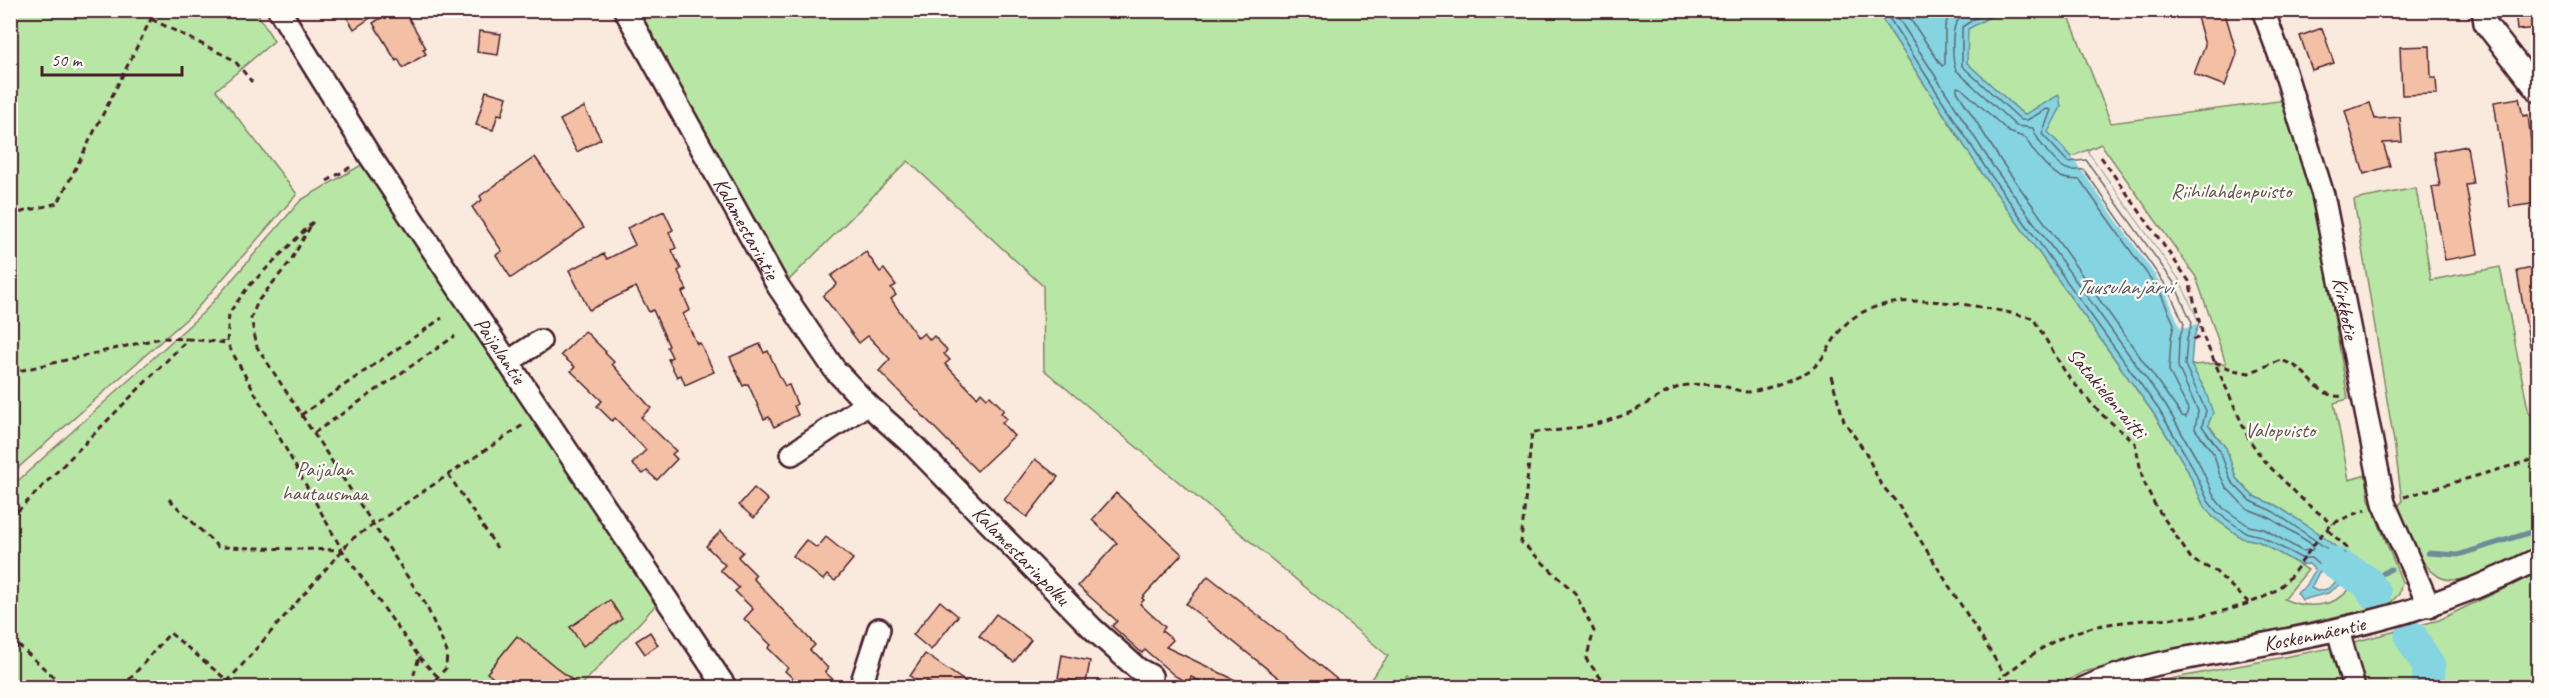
<svg xmlns="http://www.w3.org/2000/svg" width="2549" height="698" font-family="Caveat,sans-serif">
<style>
.green{fill:#b8e7a5;stroke:#818368;stroke-width:1.5}
.water{fill:#84d4e1;stroke:#6d8c98;stroke-width:1.5}
.pier{fill:#faeade}
.lines{fill:none;stroke-linecap:round;stroke-linejoin:round}
.shore{stroke:#616774;stroke-width:1.5}
.stream{stroke:#6d8c98;stroke-width:5}
.river{stroke:#84d4e1;stroke-width:33}
.building{fill:#f3c0a5;stroke:#4a1f2b;stroke-width:1.5}
.minor-casing{stroke:#4a1f2b;stroke-width:26}
.path{stroke:#4a1f2b;stroke-width:3;stroke-dasharray:6 4.5;stroke-linecap:butt}
.minor{stroke:#fdfcf7;stroke-width:21}
.labels{text-anchor:middle;dominant-baseline:central;stroke-width:4.5;stroke-linejoin:round;paint-order:stroke}
.park-label{font-size:21px;fill:#66514a;stroke:#fdfcf7}
.street-label{font-size:21px;fill:#4a1f2b;stroke:#fdfcf7}
.water-label{font-size:22px;font-style:italic;fill:#5b5562;stroke:#fdfcf7}
</style>
<rect width="100%" height="100%" fill="#faeade"/>
<filter id="ink" filterUnits="userSpaceOnUse"><feTurbulence type="fractalNoise" baseFrequency=".0167" numOctaves="2"/><feDisplacementMap in="SourceGraphic" scale="12" xChannelSelector="R" yChannelSelector="G"/><feConvolveMatrix kernelMatrix="1 2 1 2 8 2 1 2 1" color-interpolation-filters="sRGB"/></filter>
<g filter="url(#ink)">
<g class="green">
<path d="M11 10 256 11 274 41 216 90 297 194 192 314 11 474Z"/>
<path d="M635 11H1877L1982 173 2154 414 2186 467 2203 504 2213 517 2242 538 2258 541 2308 570 2284 599C2308 610 2339 607 2353 584L2372 594 2346 555 2317 532 2277 506 2253 496 2236 478 2226 448 2208 424 2205 390 2191 365 2226 363 2196 277 2101 144 2072 157 2047 132 2061 107 2058 96 2024 115 1967 63V29L2000 11H2067L2111 123 2286 100 2314 195 2348 399 2334 403 2349 480 2366 475 2369 499 2402 582 2399 594 2388 605 2083 672 2056 687 1419 688 1408 677 1398 687H1365L1388 656 1044 370 1043 286 908 161 784 285Z"/>
<path d="M363 164 656 605 580 687H11L10 488 205 311 301 200Z"/>
<path d="M2416 188 2431 280 2500 267 2529 414H2538V548C2516 559 2461 591 2438 576 2417 562 2408 534 2399 513L2398 506 2402 502 2395 448 2354 200Z"/>
<path d="M2538 572V687L2123 688 2331 648 2439 620Z"/>
</g>
<path class="water" d="M1877 11H2000L1968 29 1967 63 2024 115 2059 95 2061 107 2048 132 2072 157 2087 151 2179 280 2199 323 2193 340 2191 365 2205 390 2213 413 2208 425 2226 448 2236 478 2253 496 2277 506 2317 532 2342 552 2327 575 2321 571 2319 572 2311 588 2317 591 2327 589 2340 579 2333 574 2346 555 2374 578 2380 588 2378 592 2372 594 2346 581 2328 593 2302 600 2297 593 2306 586 2315 570 2309 564 2300 565 2258 541 2242 538 2213 517 2203 504 2186 467 2154 414 1982 173Z"/>
<path class="pier" d="M2087 151 2179 280 2199 323 2181 330 2164 288 2072 157Z"/>
<g class="lines">
<g class="shore">
<path d="M1884 10 1987 170 2159 410 2191 464 2208 501 2218 513 2245 532 2260 536 2301 558H2311L2319 565H2326L2333 555 2332 552 2274 512 2249 500 2231 481 2220 451 2202 426 2206 411 2185 365 2187 339 2192 323 2174 283 2086 160 2068 162 2042 134 2051 110 2047 109 2027 120H2021L1962 66V27L1988 10"/>
<path d="M1893 10 1993 166 2166 406 2198 461 2215 498 2223 508 2249 526 2264 529 2302 551 2312 550 2313 547 2310 543 2270 518 2246 508 2226 487 2219 473 2214 454 2195 429 2198 411 2178 367 2179 339 2184 324 2167 287 2084 170C2079 169 2075 171 2070 170 2057 168 2036 139 2033 128L2016 126 1956 70C1952 62 1951 29 1957 22 1960 16 1968 14 1973 10"/>
<path d="M1904 10 1942 66 1945 64V26L1948 18 1955 10"/>
<path d="M1957 87 1961 88 2009 132 2026 138C2032 151 2048 170 2061 177 2067 180 2074 179 2080 180L2160 292 2174 324 2171 338 2169 371 2188 409 2186 417 2182 416 2001 161 1957 91Z"/>
</g>
<g class="stream">
<path d="M2428 553 2458 555 2538 530"/>
<path d="M2369 581 2391 569"/>
</g>
<g class="river">
<path d="M2335 563 2367 582 2375 594"/>
<path d="M2411 637 2429 667 2428 688"/>
</g>
</g>
<g class="building">
<path d="M342 10H382L354 29Z"/>
<path d="M393 10H404L426 48 423 49 426 54 403 68 398 59 396 61 373 23Z"/>
<path d="M2195 10H2224L2237 54 2225 86 2194 74 2205 45Z"/>
<path d="M2515 10H2538V28L2517 30Z"/>
<path d="M2322 28 2334 63 2312 70 2300 36Z"/>
<path d="M479 31 501 34 498 55 477 52Z"/>
<path d="M2430 46 2431 78H2436L2437 94 2402 95 2400 47Z"/>
<path d="M486 91 507 97 502 115 498 114 493 130 476 125Z"/>
<path d="M2519 98 2523 116 2528 115 2538 203 2510 207 2494 102Z"/>
<path d="M2370 103 2375 119 2400 117 2402 142 2383 143 2390 166 2364 174 2345 111Z"/>
<path d="M584 107 601 139 577 152 560 120Z"/>
<path d="M2467 146 2473 184 2466 185 2478 254 2445 260 2432 187 2440 186 2434 152Z"/>
<path d="M535 157 584 228 511 278 496 255 502 251 472 207 482 200 480 196Z"/>
<path d="M664 211 673 230 669 232 676 248 672 250 681 269 678 271 687 290 682 292 690 310 683 314 697 344 700 343 714 372 685 385 681 375 677 377 668 359 672 357 667 347 669 346 653 310 649 312 636 287 589 310 569 270 604 254 607 259 635 245 627 228Z"/>
<path d="M866 252 880 272 884 269 896 285 891 288 896 295 891 299 918 338 924 333 930 340 934 336 947 350 944 354 950 360 945 364 977 397 981 392 987 398 990 396 1004 410 1001 413 1007 419 1002 423 1014 436 977 471 879 371 890 359 868 336 859 343 823 296 837 284 831 276Z"/>
<path d="M2538 267V346H2530L2517 271Z"/>
<path d="M585 331 606 352 605 353 614 362 612 364 651 408 641 417 676 451 672 454 677 459 657 480 647 471 643 474 632 464 646 450 615 418 612 421 597 406 602 401 571 371 575 367 561 355Z"/>
<path d="M760 344 764 353 768 351 780 377 785 386 789 385 797 404 794 406 798 415 774 427 769 417 764 419 748 384 743 386 730 357Z"/>
<path d="M1035 459 1058 477 1027 517 1004 500Z"/>
<path d="M754 488 768 500 754 518 739 505Z"/>
<path d="M1116 493 1182 554 1142 598 1144 600 1140 604 1165 627 1162 631 1173 640 1166 647 1250 687H1213L1191 677 1188 683 1175 676 1145 650 1142 653 1112 626 1117 621 1078 586 1117 543 1092 520Z"/>
<path d="M721 531 743 552 738 557 756 575 753 578 815 645 810 650 828 668 825 672 841 687H802L785 671 788 668 768 648 771 645 744 619 753 609 735 591 739 588 720 570 725 565 706 546Z"/>
<path d="M826 537 853 559 835 581 827 575 823 580 793 556 806 540 817 548Z"/>
<path d="M1208 576 1296 645 1346 687H1290L1186 604Z"/>
<path d="M610 600 622 619 583 646 570 627Z"/>
<path d="M940 601 958 616 931 650 913 635Z"/>
<path d="M996 614 1031 640 1014 662 979 636Z"/>
<path d="M650 632 658 645 645 654 636 641Z"/>
<path d="M517 636 581 687H505L487 673Z"/>
<path d="M925 654 973 687H936L927 681 924 686 910 676Z"/>
<path d="M1062 655 1090 661 1086 683 1058 678Z"/>
</g>
<g class="lines">
<defs>
<g id="minor">
<path id="s1" d="M279 10 370 156 726 688"/>
<path id="s2" d="M625 10 778 286 835 370 867 404 914 446 1093 629 1138 669 1151 676"/>
<path id="s3" d="M2263 10 2282 62 2323 195 2384 503 2429 606"/>
<path d="M2483 10 2485 23 2538 91"/>
<path d="M508 362 540 341"/>
<path d="M792 454 867 404"/>
<path d="M2338 630 2354 688"/>
<path d="M860 688 879 629"/>
<path id="s4" d="M2084 688C2142 662 2207 655 2270 643 2368 625 2448 605 2538 559"/>
</g>
</defs>
<use href="#minor" class="minor-casing"/>
<g class="path">
<path d="M147 10 151 19 234 60 252 82"/>
<path d="M2101 157 2189 281 2203 336 2249 439 2263 460 2306 503 2333 524"/>
<path d="M327 181 354 165"/>
<path d="M10 215 58 203 151 19 160 10"/>
<path d="M313 222 248 287 229 313 227 343 342 550 419 657 410 688"/>
<path d="M310 227 290 262 258 301 251 318 257 347 426 605 447 652 446 668 428 688"/>
<path d="M2193 340 2202 336"/>
<path d="M2215 362 2233 370 2249 373 2281 360C2286 362 2291 364 2295 366 2313 378 2320 399 2344 396"/>
<path d="M10 373 161 338 187 339"/>
<path d="M1831 376 1844 421 1866 453 1880 483 1897 503 2005 675"/>
<path d="M301 415 442 318"/>
<path d="M314 433 455 336"/>
<path d="M448 474 497 548"/>
<path d="M2404 497 2538 458"/>
<path d="M169 499 218 547 342 550"/>
<path d="M10 519 188 339 227 343"/>
<path d="M2328 530 2347 548 2344 553"/>
<path d="M10 638 66 688"/>
<path d="M419 657 438 677"/>
<path d="M1169 684 1176 688"/>
<path d="M122 688 170 633 228 681 352 539 526 423"/>
<path d="M222 688 228 681"/>
<path d="M1600 688 1603 681 1586 659 1594 631 1575 593 1521 542 1532 432C1565 431 1598 426 1629 413 1647 405 1663 392 1682 386 1695 383 1713 384 1727 387 1733 389 1742 392 1749 392 1767 390 1789 380 1805 373 1826 363 1831 337 1848 322 1891 284 1983 307 2033 318L2067 375 2099 412 2135 443 2143 480 2155 505 2192 560 2215 571 2249 603"/>
<path d="M1989 688C2014 668 2042 644 2073 633 2114 618 2160 621 2203 615 2223 612 2246 605 2264 597 2296 583 2308 543 2333 524 2342 518 2356 514 2366 510"/>
</g>
<use href="#minor" class="minor"/>
</g>
</g>
<g class="labels">
<g class="park-label">
<text x="2231" y="191">Riihilahdenpuisto</text>
<text x="2280" y="430">Valopuisto</text>
<text x="325" y="469">Paijalan<tspan x="325" dy="24">hautausmaa</tspan></text>
</g>
<g class="street-label">
<text stroke="none"><textPath href="#s2" startOffset="250">Kalamestarintie</textPath></text>
<text stroke="none"><textPath href="#s3" startOffset="310">Kirkkotie</textPath></text>
<text stroke="none"><textPath href="#s1" startOffset="406">Paijalantie</textPath></text>
<text transform="translate(2107 393) rotate(50)">Satakielenraitti</text>
<text stroke="none"><textPath href="#s2" startOffset="680">Kalamestarinpolku</textPath></text>
<text stroke="none"><textPath href="#s4" startOffset="237">Koskenmäentie</textPath></text>
</g>
<g class="water-label">
<text x="2124" y="287">Tuusulanjärvi</text>
</g>
</g>
<rect width="2549" height="698" fill="none" stroke="#fdfcf7" stroke-width="36"/>
<rect x="18" y="18" width="2513" height="662" fill="none" stroke="#4a1f2b" stroke-width="2" filter="url(#ink)"/>
<path d="M42 66v9h140v-9" fill="none" stroke="#4a1f2b" stroke-width="3"/>
<text x="51" y="66" font-size="18" fill="#4a1f2b" stroke="#fdfcf7" stroke-width="4.5" paint-order="stroke">50 m</text>
</svg>
